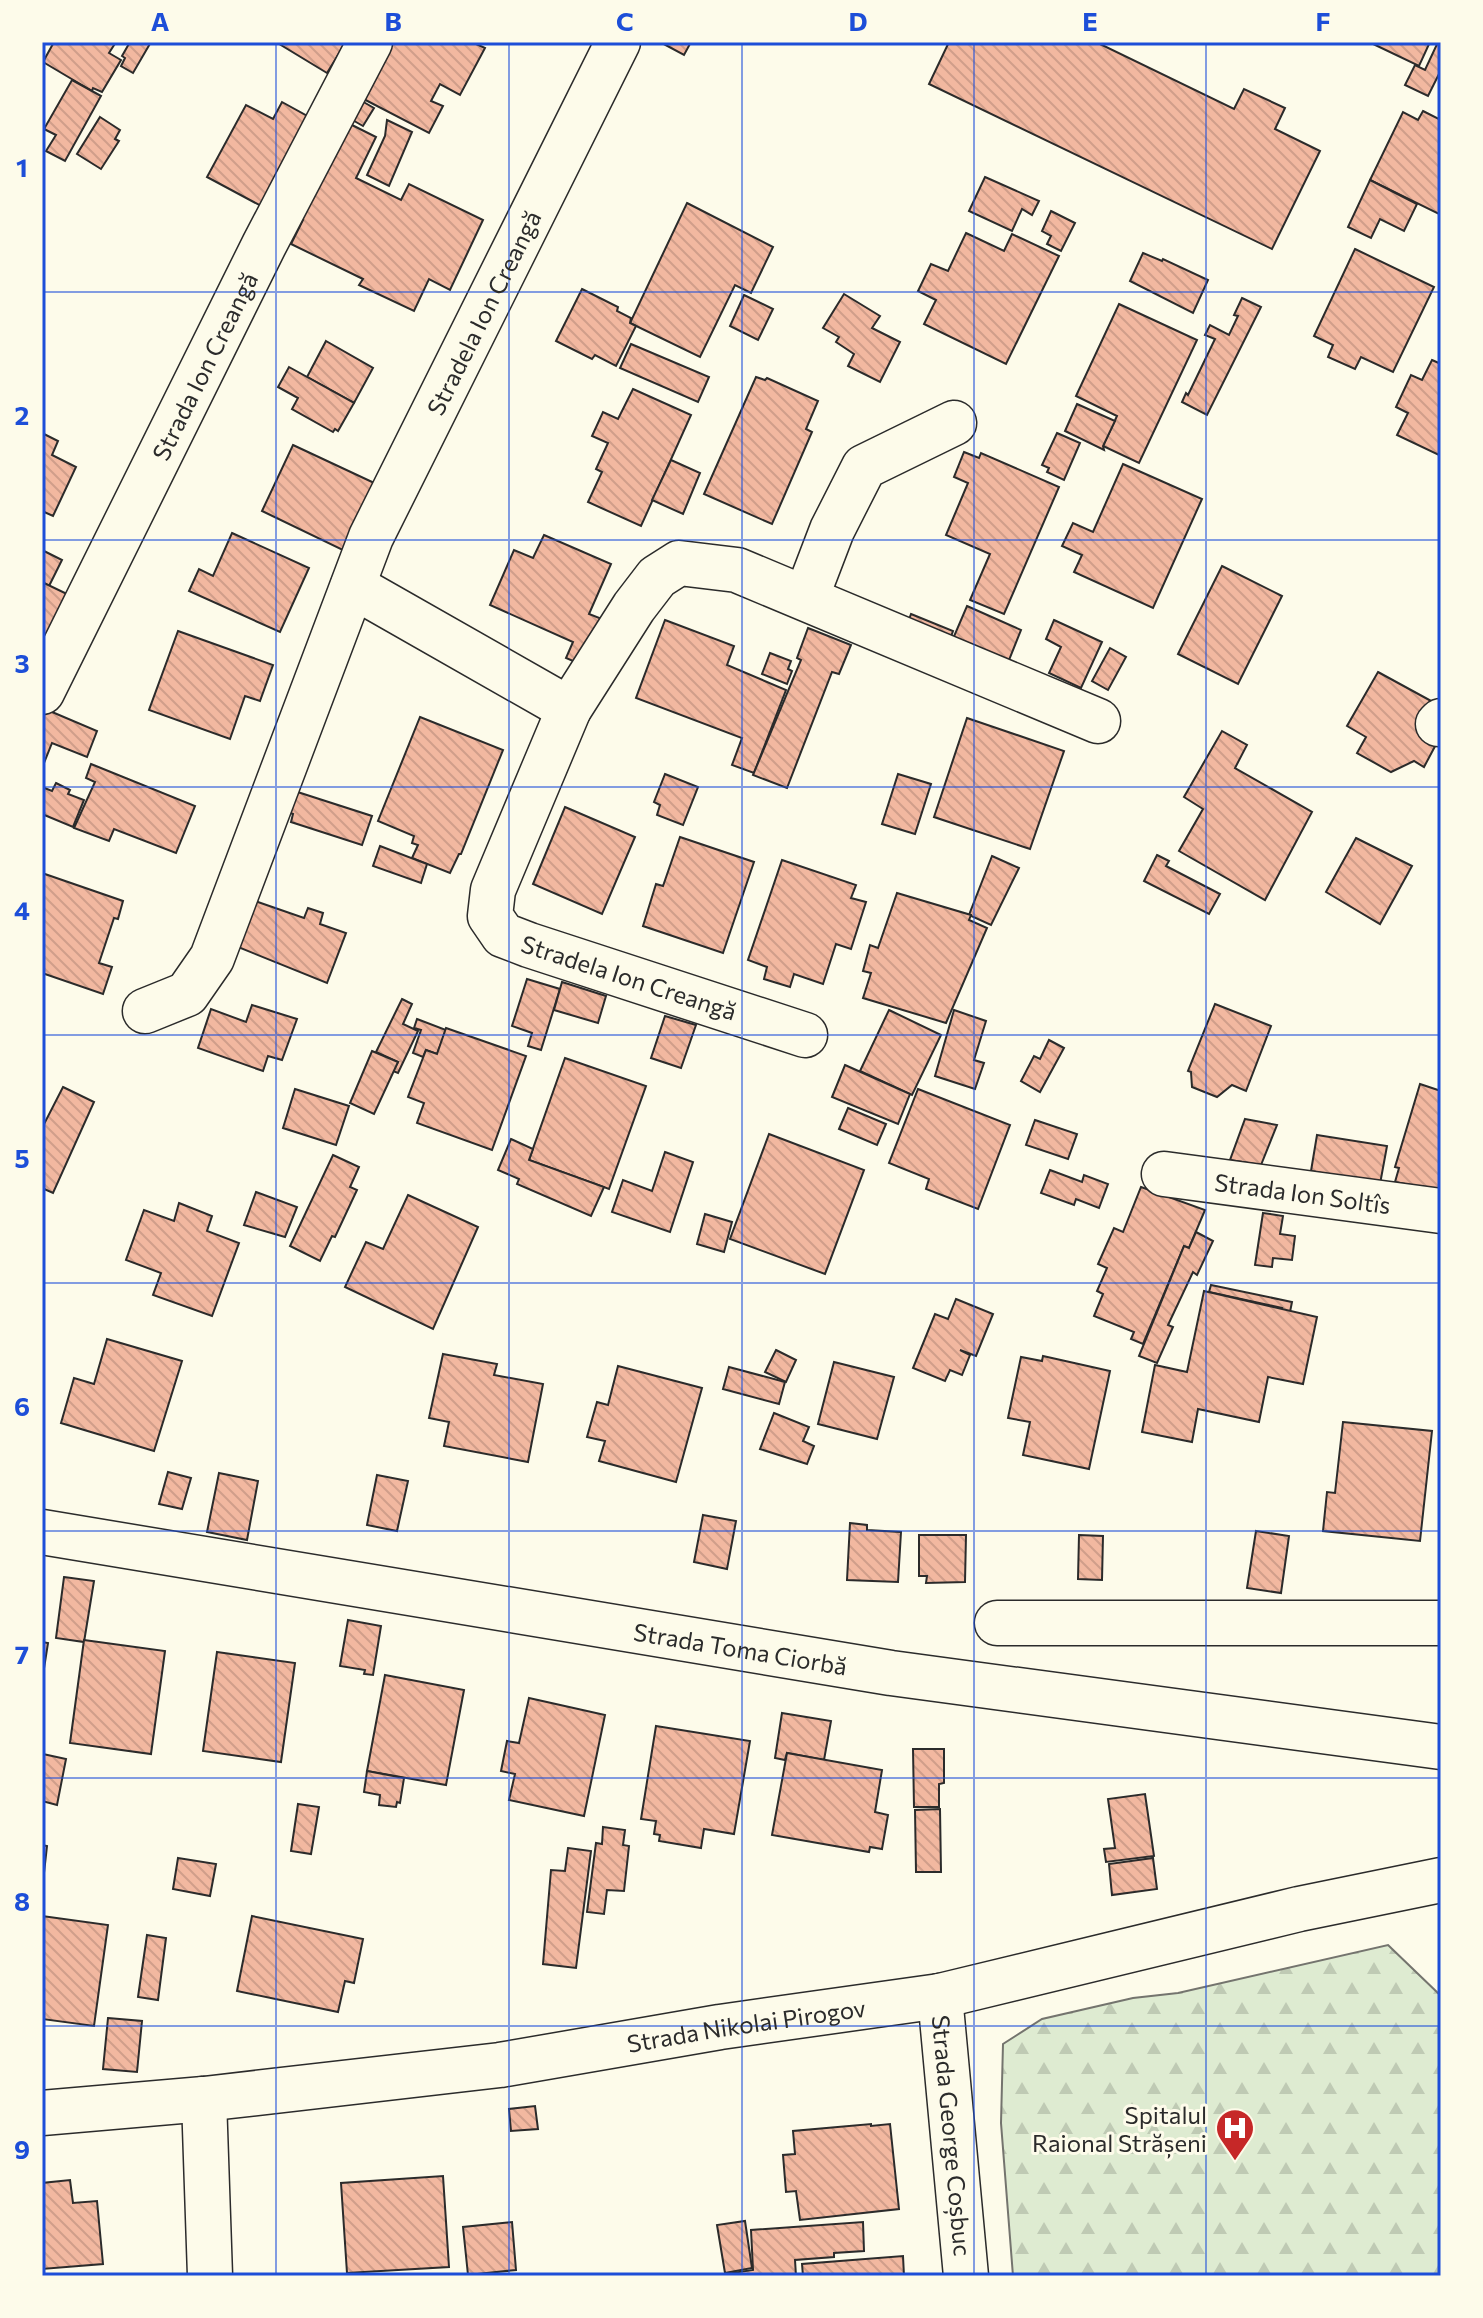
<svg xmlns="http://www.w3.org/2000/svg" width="1483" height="2318" font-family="Commissioner,sans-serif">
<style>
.forest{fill:url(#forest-firs);stroke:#74746e;stroke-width:2}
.building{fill:url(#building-back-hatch);stroke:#2b2b2b;stroke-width:2}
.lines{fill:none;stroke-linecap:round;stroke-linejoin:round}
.street-casing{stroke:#2b2b2b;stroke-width:47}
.street{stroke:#fdfbea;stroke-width:44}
.grid{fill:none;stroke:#1d4ed8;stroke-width:2;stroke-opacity:0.55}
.labels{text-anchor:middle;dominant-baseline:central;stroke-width:6;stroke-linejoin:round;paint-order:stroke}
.street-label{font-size:24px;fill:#2b2b2b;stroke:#fdfbea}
.poi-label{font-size:24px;fill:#2b2b2b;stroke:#fdfbea;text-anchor:end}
.neatline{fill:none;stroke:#1d4ed8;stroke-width:3}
.grid-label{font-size:26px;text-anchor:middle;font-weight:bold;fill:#1d4ed8}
</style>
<defs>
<pattern id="forest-firs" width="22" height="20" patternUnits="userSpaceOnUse" patternTransform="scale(2)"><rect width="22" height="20" fill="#deebd1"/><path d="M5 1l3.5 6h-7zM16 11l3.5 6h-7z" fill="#bfcab4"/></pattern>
<pattern id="building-back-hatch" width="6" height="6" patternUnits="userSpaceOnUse" patternTransform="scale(2)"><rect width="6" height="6" fill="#f2b8a0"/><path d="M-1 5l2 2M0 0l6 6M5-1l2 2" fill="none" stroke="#d09e8a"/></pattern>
</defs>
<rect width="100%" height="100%" fill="#fdfbea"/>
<path class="forest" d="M1388 1945 1441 1996V2276H1013L1001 2123 1003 2044 1042 2019 1133 1998 1178 1993Z"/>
<g class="building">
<path d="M54 42H116L109 53 121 60 102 92 93 88 92 91 43 62Z"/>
<path d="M130 42H151L133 73 121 66 125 58 122 56Z"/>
<path d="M276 42H346L327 73Z"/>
<path d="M388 42H472L485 48 460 95 440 84 431 101 443 106 429 133 354 94Z"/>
<path d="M660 42H691L684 55Z"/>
<path d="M949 42H1096L1234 109 1244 89 1285 108 1275 129 1320 151 1272 249 929 84Z"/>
<path d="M1369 42H1430L1419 66Z"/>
<path d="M1438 42H1441V70L1428 96 1405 85 1415 65 1425 70Z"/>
<path d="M72 80 101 96 65 161 46 151 56 135 44 129Z"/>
<path d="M353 96 374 108 363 126 342 114Z"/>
<path d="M282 102 309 117 263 207 207 177 246 105 273 119Z"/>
<path d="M1423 111 1441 120V215L1370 180 1403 112 1418 120Z"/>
<path d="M100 117 120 130 115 139 119 141 101 169 77 154Z"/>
<path d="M340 119 376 137 356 178 401 200 409 184 483 220 450 290 429 279 414 311 359 285 363 279 291 244 303 220 293 215Z"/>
<path d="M387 120 412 132 389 186 367 175 385 136Z"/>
<path d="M985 177 1039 201 1032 215 1022 209 1012 231 969 211Z"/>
<path d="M1370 180 1417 204 1404 231 1380 219 1371 238 1348 227Z"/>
<path d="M687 203 773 247 751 293 735 285 700 357 630 323Z"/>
<path d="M1051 211 1075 223 1061 251 1047 244 1051 236 1042 231Z"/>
<path d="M966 233 1004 251 1012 234 1059 256 1006 364 924 324 936 300 918 291 931 264 948 271Z"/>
<path d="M1355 249 1434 287 1393 372 1361 357 1355 369 1328 357 1333 345 1314 336Z"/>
<path d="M1143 253 1162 261 1163 259 1208 280 1193 313 1130 281Z"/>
<path d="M582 289 618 307 617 311 631 318 630 323 636 326 616 366 595 355 592 359 556 341Z"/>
<path d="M844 294 880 316 872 328 900 342 880 382 848 366 854 354 836 342 839 337 823 328Z"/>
<path d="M744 295 773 309 758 340 730 326Z"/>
<path d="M1242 298 1261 307 1207 415 1182 402 1186 393 1188 395 1215 339 1205 335 1210 325 1229 335 1238 316 1234 315Z"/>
<path d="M1119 304 1197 340 1139 463 1103 446 1117 416 1076 396Z"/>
<path d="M326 341 373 368 354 403 307 377Z"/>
<path d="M631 344 709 377 698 402 620 368Z"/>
<path d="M1432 360 1441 364V456L1397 435 1408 413 1396 407 1411 375 1422 380Z"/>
<path d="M289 367 354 403 338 431 335 429 333 432 292 409 298 398 278 387Z"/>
<path d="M756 377 765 380 767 378 818 401 806 429 812 432 772 524 704 494Z"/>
<path d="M633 389 691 415 641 526 588 502 602 472 596 469 608 443 592 436 603 412 618 419Z"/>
<path d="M1077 404 1115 421 1103 446 1104 450 1065 431Z"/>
<path d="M42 433 58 441 52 455 76 467 53 516 42 511Z"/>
<path d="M1057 433 1080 443 1064 480 1047 472 1049 468 1042 465Z"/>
<path d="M293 445 385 488 349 553 262 511Z"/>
<path d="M964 452 979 458 981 453 1059 487 1004 614 970 600 990 554 946 535 968 483 954 477Z"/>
<path d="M671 460 700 473 683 514 652 500Z"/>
<path d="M1123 464 1202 499 1153 608 1074 572 1082 555 1062 546 1073 523 1093 532Z"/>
<path d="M232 533 309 568 280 632 189 591 199 569 213 576Z"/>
<path d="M544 535 611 564 589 614 602 619 580 664 566 658 573 642 490 605 514 550 533 558Z"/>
<path d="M42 550 62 560 49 586 42 582Z"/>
<path d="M1222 566 1282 596 1238 684 1178 654Z"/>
<path d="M42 582 67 594 42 650Z"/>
<path d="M967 606 1021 630 1005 670 952 641Z"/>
<path d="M911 614 953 631 949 642 907 625Z"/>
<path d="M665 620 734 646 727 665 786 690 754 773 732 765 742 738 636 698Z"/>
<path d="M1054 620 1102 642 1081 688 1049 673 1061 647 1046 639Z"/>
<path d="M808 628 851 645 839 674 832 672 787 788 753 775 801 660 797 658Z"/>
<path d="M178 631 273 665 260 701 245 696 230 739 149 710Z"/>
<path d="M1110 648 1126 657 1108 690 1092 681Z"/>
<path d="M770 653 791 661 788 669 792 671 787 684 762 674Z"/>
<path d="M1378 672 1433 702 1441 735 1424 767 1414 761 1391 772 1357 753 1366 737 1347 726Z"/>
<path d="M45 709 97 731 87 757 52 743 42 768V711Z"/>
<path d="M420 717 503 750 461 854H459L450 873 412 858 418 845 412 843 414 836 378 821Z"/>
<path d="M967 718 1064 751 1030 849 934 817Z"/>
<path d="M1222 731 1247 745 1235 768 1312 812 1265 900 1179 851 1203 809 1184 797Z"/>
<path d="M91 764 195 806 176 853 114 829 109 841 74 828 95 782 86 778Z"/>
<path d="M665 774 698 787 683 825 657 815 660 805 654 802Z"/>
<path d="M898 774 931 784 915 834 882 824Z"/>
<path d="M56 783 70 790 68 794 84 800 73 827 42 814V787L52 791Z"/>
<path d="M282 787 372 816 362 845 291 822 293 814 282 810Z"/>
<path d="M565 807 635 837 602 914 533 884Z"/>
<path d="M680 837 754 862 723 953 643 926 656 884 663 886Z"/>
<path d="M1356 838 1412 866 1380 924 1326 892Z"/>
<path d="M380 846 427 864 421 883 373 866Z"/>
<path d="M1157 855 1169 861 1166 866 1220 894 1209 914 1144 881Z"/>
<path d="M992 856 1019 868 991 925 969 915Z"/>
<path d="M782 860 856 885 851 898 866 902 851 949 836 944 823 984 794 974 790 987 764 979 767 967 748 960Z"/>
<path d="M42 873 123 901 118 919 114 918 99 963 112 967 103 994 42 973Z"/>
<path d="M897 893 971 915 969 920 987 928 946 1023 863 998 871 973 863 971 870 945 878 948Z"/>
<path d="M255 901 304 918 308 908 323 913 320 924 346 933 327 983 238 947Z"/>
<path d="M527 979 560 989 541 1050 528 1046 532 1033 512 1026Z"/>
<path d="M562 982 606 996 598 1023 554 1010Z"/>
<path d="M402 999 412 1004 403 1024 418 1031 398 1073 393 1071 398 1062 376 1052Z"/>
<path d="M1215 1004 1271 1026 1246 1091 1232 1085 1217 1097 1192 1087 1191 1072 1188 1071Z"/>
<path d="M252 1005 297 1019 282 1060 268 1056 263 1071 198 1048 211 1009 246 1022Z"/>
<path d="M889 1010 941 1035 912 1095 860 1071Z"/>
<path d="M954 1010 986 1021 974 1060 984 1063 975 1089 935 1076Z"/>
<path d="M665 1016 696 1025 681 1068 651 1058Z"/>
<path d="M417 1019 446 1030 437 1054 426 1050 423 1057 413 1053 421 1030 414 1028Z"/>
<path d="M446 1028 526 1056 492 1150 417 1123 424 1103 408 1097 426 1050 437 1054Z"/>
<path d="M1049 1040 1064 1048 1040 1092 1021 1081 1034 1056 1040 1059Z"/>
<path d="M372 1051 398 1062 374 1114 350 1103Z"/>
<path d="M565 1058 646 1086 609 1189 529 1160Z"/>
<path d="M845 1065 910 1094 898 1124 832 1097Z"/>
<path d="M1420 1084 1441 1091V1191L1395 1182 1399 1168 1395 1167Z"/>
<path d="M63 1087 94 1102 53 1193 42 1188V1128Z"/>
<path d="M295 1089 349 1106 336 1145 283 1128Z"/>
<path d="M918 1089 1010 1125 978 1209 926 1189 929 1179 889 1163Z"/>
<path d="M848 1108 886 1124 877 1145 839 1129Z"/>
<path d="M1245 1119 1277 1125 1261 1165 1230 1160Z"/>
<path d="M1035 1120 1077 1134 1068 1159 1026 1145Z"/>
<path d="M769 1134 864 1170 825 1274 730 1239Z"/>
<path d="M1317 1135 1387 1146 1380 1184 1311 1171Z"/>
<path d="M511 1139 533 1149 529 1160 604 1187 591 1216 517 1184 519 1179 498 1170Z"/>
<path d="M665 1152 693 1162 670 1232 612 1212 623 1180 652 1191Z"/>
<path d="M333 1155 359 1167 350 1187 357 1190 335 1237 332 1236 320 1261 290 1246Z"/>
<path d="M1050 1170 1082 1182 1084 1175 1108 1184 1099 1208 1076 1199 1074 1205 1041 1193Z"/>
<path d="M1141 1187 1205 1210 1189 1248 1184 1246 1143 1344 1131 1339 1134 1332 1094 1316 1103 1294 1097 1291 1107 1268 1098 1264 1114 1228 1123 1232Z"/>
<path d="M256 1192 297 1207 285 1237 244 1225Z"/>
<path d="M408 1195 478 1227 433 1329 345 1287 366 1242 383 1249Z"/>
<path d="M179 1203 212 1216 207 1231 239 1243 212 1316 153 1295 161 1273 126 1260 144 1210 174 1221Z"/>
<path d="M1263 1213 1283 1216 1280 1234 1295 1236 1292 1260 1273 1258 1272 1267 1255 1265Z"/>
<path d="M705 1214 732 1222 724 1252 697 1244Z"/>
<path d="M1196 1232 1213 1241 1197 1275 1193 1272 1168 1325 1173 1327 1157 1363 1139 1356 1184 1246 1189 1248Z"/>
<path d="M1211 1285 1292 1302 1290 1312 1281 1310 1282 1308 1209 1292Z"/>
<path d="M1204 1291 1317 1317 1303 1384 1268 1377 1259 1422 1198 1409 1192 1442 1142 1432 1155 1365 1187 1372Z"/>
<path d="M956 1299 993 1314 976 1356 960 1350 970 1355 962 1375 950 1370 945 1381 913 1368 935 1314 948 1319Z"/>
<path d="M107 1339 182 1361 154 1451 61 1423 74 1378 94 1384Z"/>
<path d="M776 1350 796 1360 786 1382 765 1372Z"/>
<path d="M443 1354 497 1364 494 1375 543 1384 528 1462 444 1446 449 1422 429 1418Z"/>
<path d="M1043 1356 1110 1371 1089 1469 1023 1455 1030 1422 1008 1418 1021 1357 1042 1361Z"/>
<path d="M834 1362 894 1377 877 1439 818 1424Z"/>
<path d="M618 1366 702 1388 676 1482 599 1461 605 1441 587 1437 597 1402 608 1405Z"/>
<path d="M729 1367 785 1382 779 1404 723 1389Z"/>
<path d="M774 1413 809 1427 803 1441 814 1446 807 1464 760 1449Z"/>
<path d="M1343 1422 1432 1431 1420 1541 1323 1531 1327 1492 1335 1493Z"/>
<path d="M168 1472 191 1478 182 1509 159 1504Z"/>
<path d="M219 1473 258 1481 247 1540 207 1532Z"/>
<path d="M377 1475 408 1481 397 1531 367 1525Z"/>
<path d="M703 1515 736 1521 727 1569 694 1562Z"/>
<path d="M850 1523 867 1525V1530L901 1532 898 1582 847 1580Z"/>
<path d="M1256 1531 1289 1536 1281 1593 1247 1588Z"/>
<path d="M919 1535H966L965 1582 926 1583 927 1576H919Z"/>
<path d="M1079 1535 1103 1536 1102 1580 1078 1579Z"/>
<path d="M64 1577 94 1581 84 1642 56 1638Z"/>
<path d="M348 1620 381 1626 373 1675 364 1674 365 1670 340 1666Z"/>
<path d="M84 1640 165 1651 151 1754 70 1743Z"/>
<path d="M42 1642 48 1643 42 1681Z"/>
<path d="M217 1652 295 1663 281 1762 203 1751Z"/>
<path d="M385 1675 464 1690 446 1785 367 1771Z"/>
<path d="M529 1698 605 1715 584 1816 509 1800 515 1774 501 1771 507 1741 519 1743Z"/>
<path d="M782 1713 831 1721 824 1760 787 1753 785 1760 775 1758Z"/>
<path d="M656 1726 750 1741 734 1834 704 1829 701 1848 659 1841 660 1835 654 1834 656 1821 641 1819Z"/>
<path d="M913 1749H944V1783L939 1784V1807H914Z"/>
<path d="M787 1753 882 1770 875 1812 888 1815 882 1849 870 1847 869 1852 772 1835Z"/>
<path d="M43 1754 66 1759 57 1805 42 1801Z"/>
<path d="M367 1771 404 1778 400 1803 397 1802 396 1807 379 1805 380 1795 364 1792Z"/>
<path d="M1145 1794 1154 1856 1106 1862 1104 1849 1115 1848 1108 1799Z"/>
<path d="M298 1804 319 1807 311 1854 291 1851Z"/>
<path d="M940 1809 941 1872H916L915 1810Z"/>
<path d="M603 1827 625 1830 623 1845 629 1846 624 1891 607 1890 604 1914 587 1912 596 1843 602 1844Z"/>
<path d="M42 1845 47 1846 42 1891Z"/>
<path d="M568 1848 591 1851 576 1968 543 1964 551 1870 565 1871Z"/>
<path d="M178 1858 216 1864 210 1896 173 1889Z"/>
<path d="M1153 1858 1157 1889 1112 1895 1109 1864Z"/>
<path d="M42 1916 108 1925 94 2026 42 2019Z"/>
<path d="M252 1916 363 1939 354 1983 345 1981 338 2012 237 1991Z"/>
<path d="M147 1935 166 1938 158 2000 138 1997Z"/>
<path d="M108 2018 142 2021 137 2072 103 2069Z"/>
<path d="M535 2106 538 2129 511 2131 509 2109Z"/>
<path d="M871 2124V2126L890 2124 899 2209 800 2220 796 2191 786 2192 783 2155 795 2154 793 2131Z"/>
<path d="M443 2176 449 2267 347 2273 341 2183Z"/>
<path d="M70 2180 73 2203 97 2201 103 2264 42 2269V2183Z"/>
<path d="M745 2221 752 2268 725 2273 717 2225Z"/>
<path d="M512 2222 516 2270 468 2275 463 2227Z"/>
<path d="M863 2222 864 2251 834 2253V2257L795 2260 796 2276H732V2273L753 2270 751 2230Z"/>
<path d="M903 2256 904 2276H803L802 2264Z"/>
</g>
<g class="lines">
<defs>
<g id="street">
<path d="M353 586 569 709"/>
<path d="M806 598 832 530 864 467 954 423"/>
<path id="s1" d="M42 692 264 245 370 42"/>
<path d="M1438 724 1441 721"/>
<path id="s2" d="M145 1011 187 994 212 958 371 537 618 42"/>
<path d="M805 1035 529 945 503 935 490 916 493 890 569 709 634 607 657 577 679 563 737 570 1098 721"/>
<path id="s3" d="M1164 1174 1441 1211"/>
<path id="s4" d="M42 1532 891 1673 1441 1747"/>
<path d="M997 1623H1441"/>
<path id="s5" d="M940 1996 966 2276"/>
<path d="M204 2099 210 2276"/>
<path id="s6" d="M42 2113 204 2099 500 2065 720 2027 940 1996 1299 1909 1441 1880"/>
</g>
</defs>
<use href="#street" class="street-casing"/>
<use href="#street" class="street"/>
</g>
<path class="grid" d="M276 42V2276M509 42V2276M742 42V2276M974 42V2276M1206 42V2276M42 292H1441M42 540H1441M42 787H1441M42 1035H1441M42 1283H1441M42 1531H1441M42 1778H1441M42 2026H1441"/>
<defs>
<symbol id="hospital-pin" viewBox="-11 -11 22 30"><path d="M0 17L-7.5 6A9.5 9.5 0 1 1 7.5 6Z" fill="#c62828" stroke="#fdfbea"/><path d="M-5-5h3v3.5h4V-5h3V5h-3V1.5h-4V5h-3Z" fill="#fff"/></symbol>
</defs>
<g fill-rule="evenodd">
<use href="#hospital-pin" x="1213" y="2106" width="44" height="60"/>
</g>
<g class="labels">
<g class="street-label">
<text stroke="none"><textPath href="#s2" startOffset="790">Stradela Ion Creangă</textPath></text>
<text stroke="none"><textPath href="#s1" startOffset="364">Strada Ion Creangă</textPath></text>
<text transform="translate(629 977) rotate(18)">Stradela Ion Creangă</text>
<text stroke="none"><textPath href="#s3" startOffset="140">Strada Ion Soltîs</textPath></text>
<text stroke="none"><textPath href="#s4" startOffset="708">Strada Toma Ciorbă</textPath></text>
<text stroke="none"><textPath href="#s6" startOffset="710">Strada Nikolai Pirogov</textPath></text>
<text stroke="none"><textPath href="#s5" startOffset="140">Strada George Coșbuc</textPath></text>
</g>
<g class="poi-label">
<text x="1207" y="2114">Spitalul<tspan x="1207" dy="28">Raional Strășeni</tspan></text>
</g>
</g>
<rect width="1483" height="2318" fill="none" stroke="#fdfbea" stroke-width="88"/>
<rect x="44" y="44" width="1395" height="2230" class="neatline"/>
<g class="grid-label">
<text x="160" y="31">A</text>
<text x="393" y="31">B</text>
<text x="625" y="31">C</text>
<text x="858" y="31">D</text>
<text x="1090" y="31">E</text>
<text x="1323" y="31">F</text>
<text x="22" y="177">1</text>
<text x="22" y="425">2</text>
<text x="22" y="673">3</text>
<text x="22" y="920">4</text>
<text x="22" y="1168">5</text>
<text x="22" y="1416">6</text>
<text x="22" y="1664">7</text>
<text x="22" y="1911">8</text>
<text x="22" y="2159">9</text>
</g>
</svg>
